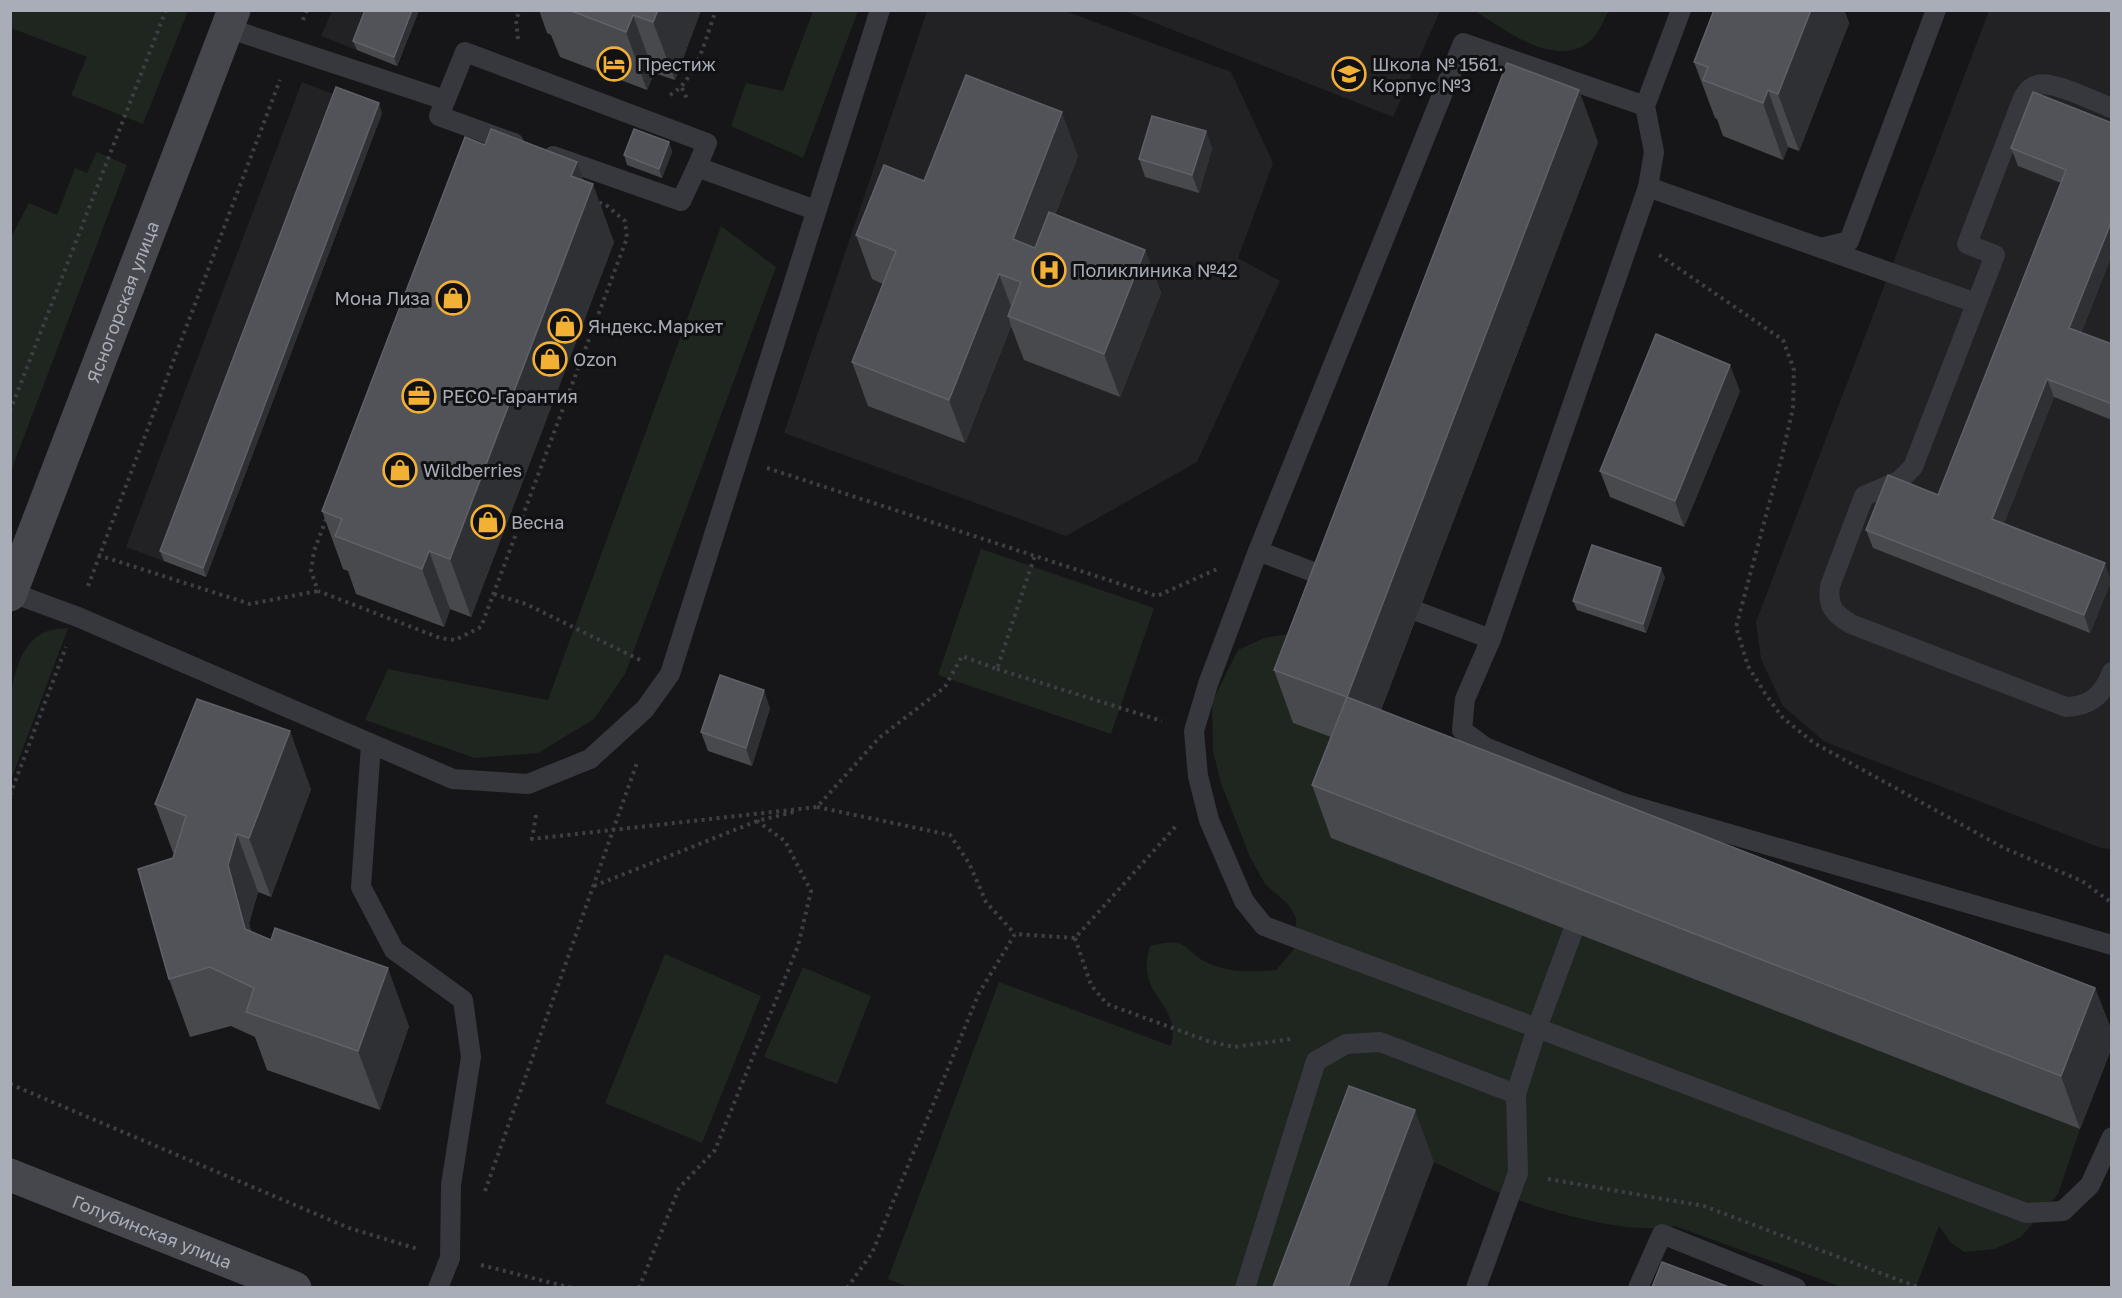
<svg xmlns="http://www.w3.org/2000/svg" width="2122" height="1298" font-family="'Golos Text',sans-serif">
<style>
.built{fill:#222225}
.green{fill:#1e261f}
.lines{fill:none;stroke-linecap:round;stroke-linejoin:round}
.path{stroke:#3d3f44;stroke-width:4;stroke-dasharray:3 4.5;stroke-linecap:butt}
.lane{stroke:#37383d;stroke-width:20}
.secondary{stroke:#45474d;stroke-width:33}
.wall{fill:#47494d}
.shaded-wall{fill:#2f3033}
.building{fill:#525359;stroke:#5f6168;stroke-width:1.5}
.labels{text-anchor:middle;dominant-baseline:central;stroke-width:6;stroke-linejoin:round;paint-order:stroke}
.poi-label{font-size:18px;fill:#a8adb8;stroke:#111113;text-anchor:start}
.street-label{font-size:18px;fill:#a8adb8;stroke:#111113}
</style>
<rect width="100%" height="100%" fill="#161618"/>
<g class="built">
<path d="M332 11H419L397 66 321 36Z"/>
<path d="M927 11H1065L1231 72 1273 163 1238 258 1280 281 1197 462 1066 536 784 433Z"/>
<path d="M1125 11 1440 10V11L1393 117Z"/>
<path d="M1989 11H2111V849L2101 848 1825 742 1783 706 1761 659 1756 622Z"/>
<path d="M302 82 382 113 206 577 126 547Z"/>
</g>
<g class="green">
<path d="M10 11 11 10 188 11 143 124 71 95 87 57 11 28Z"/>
<path d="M813 11H858L803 158 731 126 746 83 783 91Z"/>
<path d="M1475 11H1609C1603 20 1598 36 1589 42 1554 69 1504 29 1475 11Z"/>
<path d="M97 152 127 165 11 471V237L29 203 57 215 75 168 87 173Z"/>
<path d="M721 226 776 267 625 674 594 719 538 753 475 758 365 720 388 669 548 700Z"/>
<path d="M981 549 1154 608 1111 734 938 675Z"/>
<path d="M68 628 11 780C10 738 0 654 45 632 51 629 61 629 68 628Z"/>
<path d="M1290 634 1366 749 1332 838 2080 1129 2058 1194 2021 1237 1995 1249 1964 1252 1951 1243 1939 1226 1916 1287H1842L1675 1226C1629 1236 1544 1211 1500 1193 1477 1184 1456 1171 1433 1162 1412 1153 1390 1146 1369 1138L1312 1287 911 1288 888 1279 999 982 1171 1046C1182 1000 1134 998 1150 946 1192 935 1182 952 1210 964 1232 973 1253 972 1276 970L1295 948 1296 918 1288 904 1265 884 1250 857 1221 783 1213 751 1212 702 1238 650 1264 638Z"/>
<path d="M665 954 761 996 702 1143 605 1103Z"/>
<path d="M803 967 871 996 837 1084 764 1057Z"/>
</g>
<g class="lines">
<g class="path">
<path d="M303 20 307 10"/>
<path d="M518 39 516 20 520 10"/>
<path d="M682 88 688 101"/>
<path d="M670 95C698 78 705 39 716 10"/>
<path d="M464 157 606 205 625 221 627 238 481 627 455 640 440 638 318 591 311 571 314 551Z"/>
<path d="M1659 255 1783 340 1794 370 1793 408 1782 456 1736 627 1748 666 1766 695 1783 718 1814 743 2004 848 2082 881 2112 903"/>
<path d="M10 411 166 10"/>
<path d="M767 468 1157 596 1217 569"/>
<path d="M98 555 250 604 318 591"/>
<path d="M88 586 280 80"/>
<path d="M494 594 526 604 640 660"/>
<path d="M997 669 1162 721"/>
<path d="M10 795 66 647"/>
<path d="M817 807 950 835 969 863 986 902 1015 934"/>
<path d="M536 815 532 839 817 807 879 738 945 687 962 656 997 669 1035 555"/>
<path d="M594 886 757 821 798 811"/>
<path d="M1075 938 1091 985 1107 1004 1208 1041 1234 1047 1291 1039"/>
<path d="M10 1084 349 1228 418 1249"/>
<path d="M1548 1179 1704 1206 1920 1288"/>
<path d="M485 1191 638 760"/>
<path d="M481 1265 572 1288"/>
<path d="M639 1288 679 1188 715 1150 798 946 811 891 785 841 757 821"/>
<path d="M847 1288 872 1253 979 993 1015 934 1075 938 1177 825"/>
</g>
<g class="lane">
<path d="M227 28 445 100"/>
<path d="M2112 108C2095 102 2053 80 2037 85 2030 87 2027 92 2023 98L1967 244 1995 255 1913 467 1899 481 1864 496 1830 586C1827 606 1834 614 1851 624L2066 707C2091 706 2103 695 2112 672"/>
<path d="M514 143 439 116 465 52 707 143 697 167 815 210"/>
<path d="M553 156 681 201 697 167"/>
<path d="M1648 187 1821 248 1849 241 1936 10"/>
<path d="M1821 248 1976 303"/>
<path d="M1258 551 1337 581"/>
<path d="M10 592 78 617 453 779 528 784 590 759 645 709 670 674 880 10"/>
<path d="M1419 612 1491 639"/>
<path d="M371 745 361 887 394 950 463 1000 471 1057 451 1185 450 1258 438 1288"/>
<path d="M1623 803 2112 945"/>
<path d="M1614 827 1623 803 1485 747 1462 730 1465 699 1491 639 1648 187 1654 152 1645 106 1681 10"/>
<path d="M1573 931 1537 1028 1264 926 1244 901 1209 820 1198 776 1194 731 1208 684 1258 551 1463 43 1645 106"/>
<path d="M1516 1094 1537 1028 2026 1213 2063 1211 2090 1185 2112 1137"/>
<path d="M1245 1288 1316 1061 1346 1044 1380 1042 1516 1094 1518 1173 1476 1288"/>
<path d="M1638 1288 1662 1234 1796 1288"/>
</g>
<g class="secondary">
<path id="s1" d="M10 595 234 10"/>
<path id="s2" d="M10 1175 295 1288"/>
</g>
</g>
<g class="wall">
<path d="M419 10 397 66 357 50 353 41Z"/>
<path d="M539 10H701L675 80 654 73 647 90 560 57 551 35 547 33Z"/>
<path d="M1714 10H1844L1849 23 1799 151 1788 147 1783 160 1723 136 1717 119 1715 118 1694 62Z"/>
<path d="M382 113 206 577 164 561 160 551Z"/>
<path d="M2112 123V255L2081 333 2112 344V420L2054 397 2004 523 2111 581 2090 633 1873 548 1866 530 1938 495 2061 183 2018 166 2011 148Z"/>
<path d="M1206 131 1212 149 1199 193 1145 177 1139 159Z"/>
<path d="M669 142 672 152 662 178 627 165 624 155Z"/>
<path d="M1598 142 1381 710 2095 988 2112 1032V1047L2080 1129 1331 838 1312 785 1331 737 1293 723 1274 670Z"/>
<path d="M485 145 583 180 614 242 471 617 450 609 444 627 356 594 348 571 343 569 322 511Z"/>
<path d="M1078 156 1055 215 1145 250 1161 293 1120 397 1024 360 1011 326 965 443 868 406 852 362 883 284 872 279 856 235 924 181Z"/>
<path d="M1740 391 1684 527 1610 497 1600 471Z"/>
<path d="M1665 577 1646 633 1577 610 1573 601Z"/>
<path d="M770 708 752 766 708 751 701 732Z"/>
<path d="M311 789 271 897 258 892 249 923 251 932 409 1026 380 1110 267 1070 255 1037 231 1026 190 1037 169 979 173 858 174 855 155 804Z"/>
</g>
<g class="shaded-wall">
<path d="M412 10H419L397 66 394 57Z"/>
<path d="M658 10H701L675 80 653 22Z"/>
<path d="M1811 10H1844L1849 23 1799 151 1778 94Z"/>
<path d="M633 15 654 73 647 90 626 32Z"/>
<path d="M1579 90 1598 142 1366 749 1347 697Z"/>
<path d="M1768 90 1788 147 1783 160 1763 103Z"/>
<path d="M379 103 382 113 206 577 203 568Z"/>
<path d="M1062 112 1078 156 1028 283 1013 239Z"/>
<path d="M1206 131 1212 149 1199 193 1192 175Z"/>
<path d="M669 142 672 152 662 178 659 169Z"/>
<path d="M577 162 589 195 593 184 614 242 471 617 450 559 571 176Z"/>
<path d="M2112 220V255L2076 346 2069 328Z"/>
<path d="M1145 250 1161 293 1120 397 1104 354Z"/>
<path d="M999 274 1015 317 1008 316 1011 326 965 443 949 400Z"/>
<path d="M1730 365 1740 391 1684 527 1675 501Z"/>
<path d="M2047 379 2054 397 1999 537 1992 519Z"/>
<path d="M429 551 450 609 444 627 422 569Z"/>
<path d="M2105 563 2111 581 2090 633 2084 615Z"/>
<path d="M1661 568 1665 577 1646 633 1643 624Z"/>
<path d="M764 690 770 708 752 766 746 748Z"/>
<path d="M290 731 311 789 271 897 249 838Z"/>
<path d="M237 834 258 892 249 923 267 987 245 929 228 865Z"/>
<path d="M388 968 409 1026 380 1110 358 1051Z"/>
<path d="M2095 988 2112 1032V1047L2080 1129 2061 1076Z"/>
<path d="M1415 1110 1434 1162 1387 1287H1348Z"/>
</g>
<g class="building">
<path d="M365 10H412L394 57 353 41Z"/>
<path d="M569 10H658L653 22 633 15 626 32Z"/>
<path d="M1714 10H1811L1778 94 1768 90 1763 103 1703 80 1708 67 1694 62Z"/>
<path d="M1507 63 1579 90 1347 697 1274 670Z"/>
<path d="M966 75 1062 112 1013 239 1035 248 1049 212 1145 250 1104 354 1008 316 1021 282 999 274 949 400 852 362 896 251 856 235 884 165 924 181Z"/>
<path d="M336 87 379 103 203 568 160 551Z"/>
<path d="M2033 92 2112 123V220L2069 328 2112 344V404L2047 379 1992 519 2105 563 2084 615 1866 530 1888 475 1938 495 2066 170 2011 148Z"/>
<path d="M1152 116 1206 131 1192 175 1139 159Z"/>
<path d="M491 129 577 162 571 176 593 184 450 559 429 551 422 569 335 536 342 519 322 511 465 137 485 145Z"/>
<path d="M634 129 669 142 659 169 624 155Z"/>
<path d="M1656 334 1730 365 1675 501 1600 471Z"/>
<path d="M1592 545 1661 568 1643 624 1573 601Z"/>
<path d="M720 675 764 690 746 748 701 732Z"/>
<path d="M1347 697 2095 988 2061 1076 1312 785Z"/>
<path d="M197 699 290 731 249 838 237 834 228 865 245 929 271 940 275 928 388 968 358 1051 246 1012 254 988 210 967 169 979 138 869 173 858 186 816 155 804Z"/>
<path d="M1349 1086 1415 1110 1348 1287H1273Z"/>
<path d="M1662 1262 1729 1287H1652Z"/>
</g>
<defs>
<symbol id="hotel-ring" viewBox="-11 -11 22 22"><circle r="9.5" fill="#111113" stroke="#f2b134" stroke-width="1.5"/><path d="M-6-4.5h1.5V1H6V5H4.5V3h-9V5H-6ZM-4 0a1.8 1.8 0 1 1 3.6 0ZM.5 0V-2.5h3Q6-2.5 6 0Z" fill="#f2b134"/></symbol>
<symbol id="school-ring" viewBox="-11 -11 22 22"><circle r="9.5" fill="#111113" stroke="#f2b134" stroke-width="1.5"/><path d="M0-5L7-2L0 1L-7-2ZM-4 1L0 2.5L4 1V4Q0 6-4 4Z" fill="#f2b134"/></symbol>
<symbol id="hospital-ring" viewBox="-11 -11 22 22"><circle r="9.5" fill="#111113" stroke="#f2b134" stroke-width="1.5"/><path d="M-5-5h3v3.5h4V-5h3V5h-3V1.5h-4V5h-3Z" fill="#f2b134"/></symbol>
<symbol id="shop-ring" viewBox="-11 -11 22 22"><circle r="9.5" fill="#111113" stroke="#f2b134" stroke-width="1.5"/><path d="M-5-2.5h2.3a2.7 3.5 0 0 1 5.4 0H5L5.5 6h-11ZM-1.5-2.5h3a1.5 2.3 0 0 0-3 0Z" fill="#f2b134"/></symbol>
<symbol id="office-ring" viewBox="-11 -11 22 22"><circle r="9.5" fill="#111113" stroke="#f2b134" stroke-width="1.5"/><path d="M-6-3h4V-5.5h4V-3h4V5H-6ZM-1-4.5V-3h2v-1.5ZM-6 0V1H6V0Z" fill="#f2b134"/></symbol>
</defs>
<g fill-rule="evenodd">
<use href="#hotel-ring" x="595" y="45" width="38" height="38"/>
<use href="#school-ring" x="1330" y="55" width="38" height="38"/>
<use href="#hospital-ring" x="1030" y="251" width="38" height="38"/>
<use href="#shop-ring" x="434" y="279" width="38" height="38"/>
<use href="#shop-ring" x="546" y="307" width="38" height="38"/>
<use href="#shop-ring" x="531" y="340" width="38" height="38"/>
<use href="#office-ring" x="400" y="377" width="38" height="38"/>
<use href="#shop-ring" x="381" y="451" width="38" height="38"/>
<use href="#shop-ring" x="469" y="503" width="38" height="38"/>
</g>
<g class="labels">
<g class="poi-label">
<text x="637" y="64">Престиж</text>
<text x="1372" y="64">Школа № 1561.<tspan x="1372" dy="21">Корпус №3</tspan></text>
<text x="1072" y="270">Поликлиника №42</text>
<text x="430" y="298" text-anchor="end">Мона Лиза</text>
<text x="588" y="326">Яндекс.Маркет</text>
<text x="573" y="359">Ozon</text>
<text x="442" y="396">РЕСО-Гарантия</text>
<text x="423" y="470">Wildberries</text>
<text x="511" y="522">Весна</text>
</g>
<g class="street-label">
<text stroke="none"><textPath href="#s1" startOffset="314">Ясногорская улица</textPath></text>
<text stroke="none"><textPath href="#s2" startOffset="153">Голубинская улица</textPath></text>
</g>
</g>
<rect width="2122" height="1298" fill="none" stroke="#a8adb8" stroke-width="24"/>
</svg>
